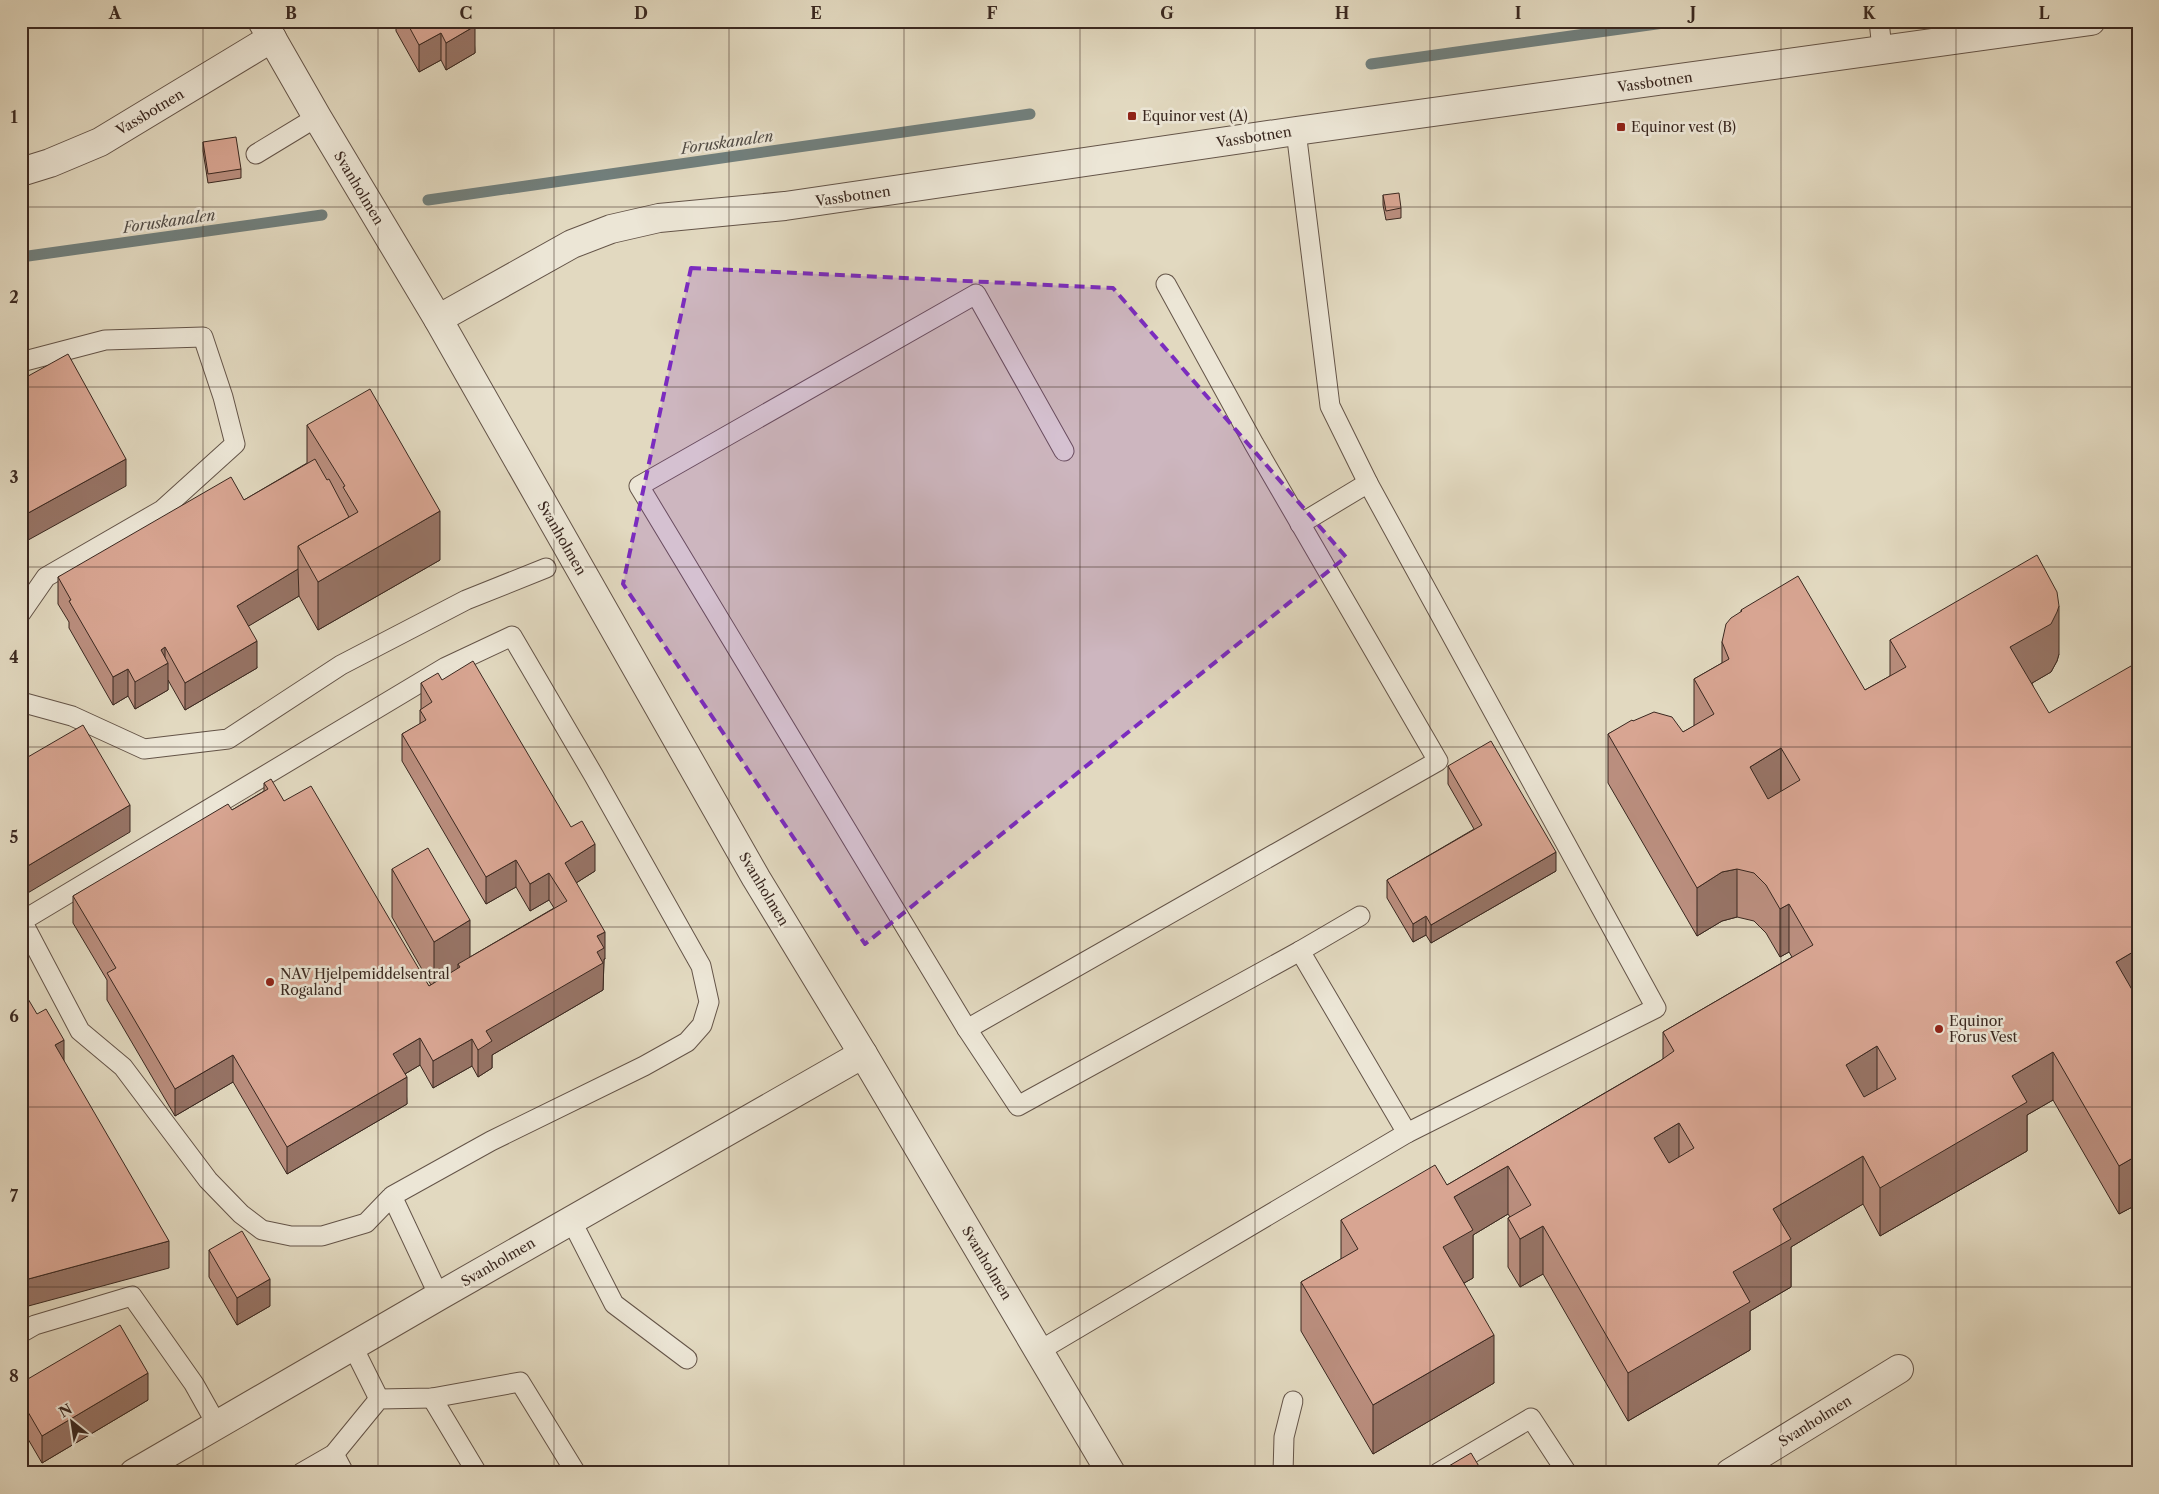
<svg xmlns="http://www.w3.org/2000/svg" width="2159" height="1494" font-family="'Libre Caslon Text',serif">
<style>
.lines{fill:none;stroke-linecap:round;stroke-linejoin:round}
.stream{stroke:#717f7c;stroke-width:11}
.lane-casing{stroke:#645448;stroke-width:21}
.street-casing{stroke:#645448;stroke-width:30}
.lane{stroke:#ece6d6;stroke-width:19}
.street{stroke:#ece6d6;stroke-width:28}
.wall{fill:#ba8e7e;stroke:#3a2820}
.shaded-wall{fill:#977466;stroke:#3a2820}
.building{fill:#d8a592;stroke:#3a2820;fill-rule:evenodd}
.marked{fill:#7b2cbf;fill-opacity:0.2;stroke:#7b2cbf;stroke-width:4;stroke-dasharray:10 6;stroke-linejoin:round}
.grid{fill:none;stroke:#3a2820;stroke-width:1;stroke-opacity:0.55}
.poi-dot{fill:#8f2418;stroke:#ece6d6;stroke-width:2}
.labels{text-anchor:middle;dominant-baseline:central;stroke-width:5;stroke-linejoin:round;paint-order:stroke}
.street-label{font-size:14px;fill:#3a2820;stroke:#ece6d6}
.poi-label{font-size:14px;fill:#3a2820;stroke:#ece6d6;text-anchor:start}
.water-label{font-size:15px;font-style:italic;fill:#514c46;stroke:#ece6d6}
.neatline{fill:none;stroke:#3a2820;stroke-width:2}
.grid-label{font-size:16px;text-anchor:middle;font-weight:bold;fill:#3a2820}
</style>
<rect width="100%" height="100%" fill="#e2d9c0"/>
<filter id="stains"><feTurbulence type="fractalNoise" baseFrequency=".004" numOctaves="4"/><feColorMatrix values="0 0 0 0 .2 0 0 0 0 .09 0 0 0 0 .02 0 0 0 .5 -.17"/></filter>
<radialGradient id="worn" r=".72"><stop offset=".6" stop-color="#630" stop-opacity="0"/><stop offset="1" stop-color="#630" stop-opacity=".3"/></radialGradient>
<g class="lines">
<g class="stream">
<path d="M1371 64 1678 21"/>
<path d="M428 200 1030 114"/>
<path d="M21 257 322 215"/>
</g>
<defs>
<g id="lane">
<path d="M1879 21 1882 49"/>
<path d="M256 154 317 117"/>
<path d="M21 362 105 340 203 337 223 397 235 444 162 510 46 577 21 613"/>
<path d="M1064 451 976 294 639 486 967 1029 1018 1106 1300 951 1360 916"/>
<path d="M1300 524 1368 483"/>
<path d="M21 702 72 716 144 749 228 739 341 665 466 600 546 568"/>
<path d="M1300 951 1407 1133"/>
<path d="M967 1029 1438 761 1254 444 1166 284"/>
<path d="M392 1196 366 1223 322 1236H291L262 1230 241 1214 208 1180 123 1067 80 1031 22 921 446 667 512 636 594 776 701 966 709 1002 702 1025 687 1042 644 1066 491 1141 392 1196 439 1296"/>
<path d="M571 1220 614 1304 687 1359"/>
<path d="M21 1333 35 1325 132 1296 194 1384 217 1425"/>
<path d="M353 1347 379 1399"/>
<path d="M1039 1351 1407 1133 1656 1008 1368 483 1330 406 1296 131"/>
<path d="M432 1398 477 1473"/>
<path d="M334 1454 344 1473"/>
<path d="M301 1473 334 1454 379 1399 432 1398 520 1382 576 1473"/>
<path d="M1283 1473 1284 1437 1293 1401"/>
<path d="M1438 1473 1531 1418 1567 1473"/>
</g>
<g id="street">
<path d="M262 21 317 117 438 319 756 878 863 1054 1111 1473"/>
<path d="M21 172 50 163 100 142 272 38"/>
<path d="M438 319 572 244 611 229 659 218 785 206 1296 131 2091 21"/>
<path d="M134 1473 439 1296 863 1054"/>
<path d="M1730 1473 1899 1369"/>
</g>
</defs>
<use href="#lane" class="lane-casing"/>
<use href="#street" class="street-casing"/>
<use href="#lane" class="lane"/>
<use href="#street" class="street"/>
</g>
<g class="wall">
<path d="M396 21H473L475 53 446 70 441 60 419 72 396 31Z"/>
<path d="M203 142 241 169V178L208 183 203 151Z"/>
<path d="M1383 195 1401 208V218L1386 220 1383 205Z"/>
<path d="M307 425 440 560 318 630 299 596 248 626 257 668 185 710 168 680V690L135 709 128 696 113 705 69 628V622L58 604V577L244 500 307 463Z"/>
<path d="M1741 610 1865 690 1890 676V640L2059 654 2057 661 2051 672 2032 683 2138 1000V1204L2119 1214 2053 1100 2027 1115V1151L1880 1236 1863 1204 1791 1247V1287L1750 1311V1350L1628 1421 1543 1274 1520 1287 1508 1267V1218L1510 1217 1508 1214 1473 1235V1278L1464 1283 1494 1383 1373 1454 1301 1331V1282L1341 1259V1220L1447 1185 1663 1059V1032L1792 957 1789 952 1780 957 1766 933 1754 921 1737 917 1722 921 1697 936 1608 783V734L1633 721 1683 732 1694 726V679L1722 663V642L1741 612Z"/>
<path d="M442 680 595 871 576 883 605 959H604L603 990 492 1055V1068L478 1077 472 1066 433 1088 420 1065 405 1074 407 1104 287 1174 233 1082 175 1116 107 1000V980L73 923V896L232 810 264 791V783L284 801 429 986 431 985 392 917V869L470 957 554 908 549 900 530 911 516 887 486 904 402 761V734L420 724V710L421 709V683Z"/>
<path d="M1448 766 1556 871 1431 943 1426 935 1413 942 1387 898V880L1474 829 1448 784Z"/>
<path d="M209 1250 270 1306 237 1325 209 1277Z"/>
<path d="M21 1383 148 1400 42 1463 21 1427Z"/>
</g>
<g class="shaded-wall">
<path d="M475 26V53L446 70V43Z"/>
<path d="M441 33V60L419 72V45Z"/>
<path d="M126 459V486L21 544V517Z"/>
<path d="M440 511V560L318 630V582Z"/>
<path d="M298 569 299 596 237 633V606Z"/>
<path d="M2059 606V654L2057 661 2051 672 2010 696V647Z"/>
<path d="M257 641V668L185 710V683Z"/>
<path d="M165 647V665L168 663V690L135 709V682L161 650Z"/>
<path d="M128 669V696L113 705V677Z"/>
<path d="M1781 748V797L1750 815V767Z"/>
<path d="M130 805V832L21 897V870Z"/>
<path d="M595 844V871L565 890V863Z"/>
<path d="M1556 852V871L1431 943V925Z"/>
<path d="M516 860V887L486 904V877Z"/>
<path d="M1737 869V917L1722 921 1697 936V888L1722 872Z"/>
<path d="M549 873V900L530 911V884Z"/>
<path d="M1789 904V952L1780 957V909Z"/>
<path d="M1426 916V935L1413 942V924Z"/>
<path d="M470 920V968L458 964V976L434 990V942Z"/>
<path d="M605 932V959H604L603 990 492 1055V1068L478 1077V1050L486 1031 597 936Z"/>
<path d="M2138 949V997L2116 1010V962Z"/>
<path d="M420 1038V1065L393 1081V1054Z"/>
<path d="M472 1039V1066L433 1088V1061Z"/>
<path d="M64 1040V1067L55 1045Z"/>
<path d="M1877 1046V1095L1846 1114V1065Z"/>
<path d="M2053 1052V1100L2027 1115V1151L1880 1236V1188L2012 1076Z"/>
<path d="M233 1055V1082L175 1116V1089Z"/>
<path d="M407 1077V1104L287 1174V1147Z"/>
<path d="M1679 1123V1172L1654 1186V1138Z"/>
<path d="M2138 1155V1204L2119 1214V1166Z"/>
<path d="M1863 1156V1204L1791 1247V1287L1750 1311V1350L1628 1421V1373L1733 1272 1773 1209Z"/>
<path d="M1508 1166V1214L1473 1235V1278L1443 1295V1247L1454 1197Z"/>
<path d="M1543 1226V1274L1520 1287V1239Z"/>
<path d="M169 1241V1268L21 1308V1281Z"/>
<path d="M270 1279V1306L237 1325V1298Z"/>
<path d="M1494 1335V1383L1373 1454V1405Z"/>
<path d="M148 1373V1400L42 1463V1436Z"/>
</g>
<g class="building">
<path d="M406 21H473L475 26 446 43 441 33 419 45Z"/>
<path d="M236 137 241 169 208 174 203 142Z"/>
<path d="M1399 193 1401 208 1386 211 1383 195Z"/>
<path d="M68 354 126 459 21 517V380Z"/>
<path d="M370 389 440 511 318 582 298 546 358 512 343 487 345 486 307 425Z"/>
<path d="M315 459 327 480 329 479 349 517 298 546V569L237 606 257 641 185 683 165 647 161 650 168 663 135 682 128 669 113 677 69 601 71 600 58 577 231 477 244 500Z"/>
<path d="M2037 555 2057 592 2059 606 2057 612 2051 624 2010 647 2049 713 2138 662V949L2116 962 2138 1000V1155L2119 1166 2053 1052 2012 1076 2027 1102 1880 1188 1863 1156 1773 1209 1791 1239 1733 1272 1750 1302 1628 1373 1543 1226 1520 1239 1508 1218 1531 1205 1508 1166 1454 1197 1473 1230 1443 1247 1494 1335 1373 1405 1301 1282 1358 1249 1341 1220 1435 1165 1447 1185 1660 1061 1674 1051 1663 1032 1813 945 1789 904 1780 909 1766 885 1754 873 1737 869 1722 872 1697 888 1608 734 1632 720 1633 721 1654 712 1672 717 1683 732 1714 714 1694 679 1729 659 1722 642 1726 624 1731 618 1742 611 1741 610 1798 576 1865 690 1906 667 1890 640ZM1781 748 1800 780 1768 799 1750 767ZM1877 1046 1896 1079 1864 1097 1846 1065ZM1679 1123 1694 1148 1669 1163 1654 1138Z"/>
<path d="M473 661 571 827 582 821 595 844 565 863 605 932 597 936 604 948 597 952 603 963 486 1031 492 1041 478 1050 472 1039 433 1061 420 1038 393 1054 407 1077 287 1147 233 1055 175 1089 107 973 116 968 73 896 228 804 232 810 268 789 264 783 271 779 284 801 311 786 429 986 460 967 458 964 567 901 549 873 530 884 516 860 486 877 402 734 426 720 420 710 432 702 421 683 438 673 442 680Z"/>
<path d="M83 725 130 805 21 870V761Z"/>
<path d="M1491 741 1556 852 1431 925 1426 916 1413 924 1387 880 1482 825 1448 766Z"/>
<path d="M428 848 470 920 434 942 392 869Z"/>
<path d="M21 987 37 1014 46 1009 64 1040 55 1045 169 1241 21 1281Z"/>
<path d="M242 1231 270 1279 237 1298 209 1250Z"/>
<path d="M120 1325 148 1373 42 1436 21 1400V1383Z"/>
<path d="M1471 1453 1483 1473H1437Z"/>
</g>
<path class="marked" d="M691 268 1113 288 1346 557 865 944 623 584Z"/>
<path class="grid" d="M203 21V1473M378 21V1473M554 21V1473M729 21V1473M904 21V1473M1080 21V1473M1255 21V1473M1430 21V1473M1606 21V1473M1781 21V1473M1956 21V1473M21 207H2138M21 387H2138M21 567H2138M21 747H2138M21 927H2138M21 1107H2138M21 1287H2138"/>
<g class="poi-dot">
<rect x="1127" y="111" width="10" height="10" rx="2.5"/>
<rect x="1616" y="122" width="10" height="10" rx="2.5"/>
<circle cx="270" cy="982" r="5"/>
<circle cx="1939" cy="1029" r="5"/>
</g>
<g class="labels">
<g class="street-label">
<text transform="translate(1655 82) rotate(-8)">Vassbotnen</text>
<text transform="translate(150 112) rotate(-31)">Vassbotnen</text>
<text transform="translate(1254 137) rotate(-9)">Vassbotnen</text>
<text transform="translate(359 188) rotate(59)">Svanholmen</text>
<text transform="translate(853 196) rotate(-8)">Vassbotnen</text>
<text transform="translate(562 538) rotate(60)">Svanholmen</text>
<text transform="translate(764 889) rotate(59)">Svanholmen</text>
<text transform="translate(498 1262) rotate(-30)">Svanholmen</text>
<text transform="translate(987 1263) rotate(59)">Svanholmen</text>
<text transform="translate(1815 1421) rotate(-32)">Svanholmen</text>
</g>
<g class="poi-label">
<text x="1142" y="116">Equinor vest (A)</text>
<text x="1631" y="127">Equinor vest (B)</text>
<text x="280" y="974">NAV Hjelpemiddelsentral<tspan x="280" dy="16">Rogaland</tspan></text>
<text x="1949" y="1021">Equinor<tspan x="1949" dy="16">Forus Vest</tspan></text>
</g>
<g class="water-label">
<text transform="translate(727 142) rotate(-8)">Foruskanalen</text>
<text transform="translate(169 221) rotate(-8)">Foruskanalen</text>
</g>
</g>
<rect width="2159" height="1494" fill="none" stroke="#e2d9c0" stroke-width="55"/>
<g transform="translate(72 1422) rotate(330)" stroke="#ece6d6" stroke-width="4" paint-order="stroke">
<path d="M0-4L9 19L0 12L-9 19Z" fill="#3a2820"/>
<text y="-8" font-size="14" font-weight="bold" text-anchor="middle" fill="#3a2820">N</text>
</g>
<rect x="28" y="28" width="2104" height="1438" class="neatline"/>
<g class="grid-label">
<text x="115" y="19">A</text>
<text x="291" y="19">B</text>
<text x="466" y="19">C</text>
<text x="641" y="19">D</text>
<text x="816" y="19">E</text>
<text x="992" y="19">F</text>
<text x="1167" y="19">G</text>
<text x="1342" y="19">H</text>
<text x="1518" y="19">I</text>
<text x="1693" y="19">J</text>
<text x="1869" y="19">K</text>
<text x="2044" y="19">L</text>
<text x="14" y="123">1</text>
<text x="14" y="303">2</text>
<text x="14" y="483">3</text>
<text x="14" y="663">4</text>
<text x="14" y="843">5</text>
<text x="14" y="1022">6</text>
<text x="14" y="1202">7</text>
<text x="14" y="1382">8</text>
</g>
<rect width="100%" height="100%" filter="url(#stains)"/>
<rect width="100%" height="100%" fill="url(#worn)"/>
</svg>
